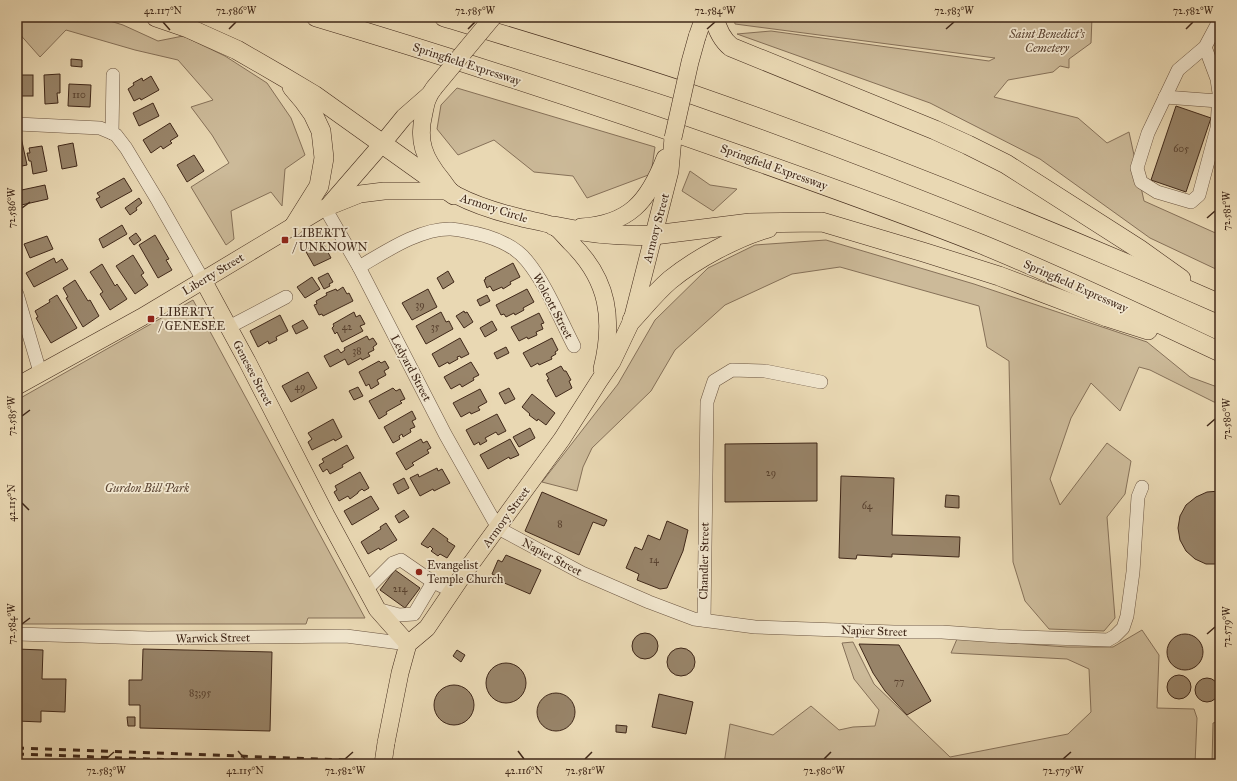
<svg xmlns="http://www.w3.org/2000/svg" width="1237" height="781" font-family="'IM FELL Great Primer',serif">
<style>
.green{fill:#ccba99;stroke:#867159}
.building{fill:#988469;stroke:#402819}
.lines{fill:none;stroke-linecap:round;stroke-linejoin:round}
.minor-casing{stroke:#6a5440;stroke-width:14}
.major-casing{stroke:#402819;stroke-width:18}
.highway-casing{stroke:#402819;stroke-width:20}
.minor{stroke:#f1e6ce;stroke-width:13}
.major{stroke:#e9d8b3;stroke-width:17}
.highway{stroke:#e9d8b3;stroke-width:19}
.rail{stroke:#402819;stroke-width:3;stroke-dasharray:7 7;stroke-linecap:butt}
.major-bridge-casing{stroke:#402819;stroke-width:18;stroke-linecap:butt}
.major-bridge{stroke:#e9d8b3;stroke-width:17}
.ticks{fill:none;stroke:#402819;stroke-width:1.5}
.poi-dot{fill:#8f2418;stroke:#f1e6ce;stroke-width:1.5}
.labels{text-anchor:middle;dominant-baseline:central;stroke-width:3.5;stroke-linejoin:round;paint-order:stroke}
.number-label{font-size:10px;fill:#563f2d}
.park-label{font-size:12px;font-style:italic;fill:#5c4533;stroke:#f1e6ce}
.street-label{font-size:12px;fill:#402819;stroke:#f1e6ce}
.poi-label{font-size:12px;fill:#402819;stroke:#f1e6ce;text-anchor:start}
.neatline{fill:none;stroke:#402819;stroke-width:1.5}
.ticks-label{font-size:10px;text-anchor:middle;fill:#402819}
</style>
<rect width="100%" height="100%" fill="#e9d8b3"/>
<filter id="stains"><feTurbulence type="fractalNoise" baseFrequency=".005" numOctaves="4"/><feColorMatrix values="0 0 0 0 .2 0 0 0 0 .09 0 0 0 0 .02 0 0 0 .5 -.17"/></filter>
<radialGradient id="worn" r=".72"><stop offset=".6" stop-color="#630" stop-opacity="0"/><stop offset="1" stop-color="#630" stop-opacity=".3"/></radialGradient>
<g class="green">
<path d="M17 17H97L123 25 158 41 183 36 225 56 267 83 291 118 305 155 285 169 282 206 271 192 231 211 234 239 226 245 191 187 229 163 212 135 191 107 213 100 178 60 135 50 66 30 40 57 17 31Z"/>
<path d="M734 17H1092L1091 43 1069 59V68L1060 66 1053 72 1008 80 994 97 1078 118 1107 143 1129 132 1144 201 1220 235V271L1150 238 1040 159 930 103 737 34 771 31 989 61 995 58 735 24Z"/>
<path d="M457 88 655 147 651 174 587 198 573 176 534 172 494 140 458 155 437 129 441 105Z"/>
<path d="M690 171 710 185 737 189 713 211 682 191Z"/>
<path d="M826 240 974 284 1147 342 1190 377 1220 388V404L1214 402 1150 370 1139 367 1120 411 1091 383 1071 418 1050 479 1060 505 1107 443 1131 461 1125 494 1107 517 1115 618 1104 631 1049 629 1025 601 1013 562 1009 361 987 347 979 306 840 267 792 274 725 305 675 350 651 391 592 448 583 467 577 491 542 482 618 384 655 320 708 268 755 245Z"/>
<path d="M193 300 365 618H308L306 624H17V400Z"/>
<path d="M1142 630 1159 655 1157 708 1194 709 1197 718 1195 764H724L730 724 773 735 811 706 839 730 853 727 875 726 879 710 854 679 842 643 853 642 874 684 950 757 1068 734 1091 712 1089 669 1067 659 951 653 957 639 1067 647H1113Z"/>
<path d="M1220 721V764H1212L1213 723Z"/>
</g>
<g class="building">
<path d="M71 59 82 60V67L71 66Z"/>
<path d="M60 74V93H57L58 103 45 104 44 75Z"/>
<rect x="17" y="75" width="16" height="21"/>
<path d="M151 76 159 90 141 100 140 98 134 101 128 89 134 85 133 83 142 78 143 81Z"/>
<path d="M69 84 91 85 90 107 68 106Z"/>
<path d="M153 103 159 116 139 126 133 113Z"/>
<path d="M1176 106 1211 118 1186 192 1151 180Z"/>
<path d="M170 123 178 136 170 141 172 143 163 149 161 146 151 153 143 140Z"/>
<path d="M21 137 27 165 17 167V138Z"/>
<path d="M73 143 77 166 62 169 58 146Z"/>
<path d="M42 146 47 171 33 174 31 161H29L27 153H30L29 148Z"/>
<path d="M194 155 204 171 187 182 177 165Z"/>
<path d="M124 178 132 191 101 208 96 199 100 197 97 193Z"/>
<path d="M45 185 48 199 17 206V191Z"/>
<path d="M139 198 142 203 136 208 137 210 130 215 125 208Z"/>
<path d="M122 225 127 234 103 248 99 239Z"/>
<path d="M136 233 141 240 134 245 129 238Z"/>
<path d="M155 235 169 259 166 260 172 270 158 278 139 245Z"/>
<path d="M47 236 53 249 30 258 24 244Z"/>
<path d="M322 241 331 258 314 266 305 250Z"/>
<path d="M133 255 144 273 141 275 148 285 135 294 116 266Z"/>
<path d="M54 258 56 263 62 259 68 269 34 287 26 273Z"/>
<path d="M513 263 520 277 510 282 511 284 503 289 502 287 493 291 490 286 487 288 484 280 486 279 485 278Z"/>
<path d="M102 264 115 286 117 284 127 299 110 310 100 294 103 292 90 272Z"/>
<path d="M448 271 454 282 443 289 437 278Z"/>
<path d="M328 273 333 282 329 284 330 286 324 289 318 278Z"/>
<path d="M312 277 320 289 305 298 297 287Z"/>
<path d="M75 280 88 301 90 300 99 316 83 327 66 298 68 297 63 288Z"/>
<path d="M343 287 347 294 349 293 353 301 323 316 322 314 319 315 314 305 317 304 316 301 327 295 326 293 336 289 337 291Z"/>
<path d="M428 289 437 307 412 320 402 303Z"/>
<path d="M527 289 534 302 523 308 524 310 515 315 514 313 506 317 504 314 501 315 496 305Z"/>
<path d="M57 295 77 328 51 343 36 318 38 317 35 311 50 302 49 300Z"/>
<path d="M487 295 490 301 480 306 477 300Z"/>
<path d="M464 311 465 313 467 312 473 322 464 328 456 316Z"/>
<path d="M354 312 356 317 360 315 365 324 360 326 363 331 342 342 337 332 335 334 332 328 334 326 333 324Z"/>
<path d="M441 312 446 322 449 321 453 329 426 344 416 326Z"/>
<path d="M539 313 544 323 541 324 543 329 536 332 537 335 528 339 527 337 519 341 511 327Z"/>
<path d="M280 315 288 331 276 337 277 340 269 344 268 341 258 347 250 331Z"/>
<path d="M303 320 308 328 296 334 292 326Z"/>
<path d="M492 321 497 330 485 337 480 328Z"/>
<path d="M367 336 369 340 373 338 377 344 373 347 374 350 368 353 370 356 362 360 361 358 348 365 345 359 330 367 324 356 338 349 341 353 345 350 344 348Z"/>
<path d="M460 338 469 354 461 358 460 356 457 357 458 359 449 364 448 362 439 367 432 354Z"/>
<path d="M552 338 558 350 555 352 556 354 551 357 552 359 539 365 538 363 531 367 523 353Z"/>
<path d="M506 347 509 353 497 359 494 353Z"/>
<path d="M379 361 381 363 385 361 389 368 384 371 386 375 377 380 379 384 371 389 369 384 366 386 359 372Z"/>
<path d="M471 362 479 375 473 378 474 380 462 387 460 384 451 389 444 377Z"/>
<path d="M561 366 564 371H566L571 380 569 381 572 388 556 397 547 380 549 379 546 374Z"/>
<path d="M308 372 317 388 291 402 282 386Z"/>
<path d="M358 387 363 396 354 400 349 391Z"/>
<path d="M393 388 396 391 400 389 405 399 400 401 402 403 386 412 387 414 379 419 369 401Z"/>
<path d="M509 388 515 399 505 404 499 393Z"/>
<path d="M480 389 487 402 478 407 480 410 471 414 470 412 461 417 453 403Z"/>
<path d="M532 394 555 413 546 425 538 419 537 421 529 415 530 414 522 407Z"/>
<path d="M412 411 416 419 412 421 415 427 410 429 411 432 403 437 402 434 399 436 400 439 393 443 384 427Z"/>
<path d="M497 414 506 431 498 435 496 432 485 438 487 441 480 445 479 442 474 445 466 430Z"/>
<path d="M333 419 342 437 335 441 334 439 312 450 308 442 312 439 308 433Z"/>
<path d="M530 428 535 438 519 447 513 437Z"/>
<path d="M421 439 423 443 427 441 431 448 427 450 429 453 412 463 414 465 406 470 396 453Z"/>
<path d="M510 439 519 455 510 459 509 457 488 469 480 455Z"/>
<path d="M817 443V501L725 502V444Z"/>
<path d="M347 445 354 458 342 465 343 467 330 474 327 469 323 472 319 465 324 462 322 459Z"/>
<path d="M437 468 438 471 442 469 450 483 434 491 433 489 420 496 410 478 418 474 419 477Z"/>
<path d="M360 472 369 488 364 491 362 489 358 492V493L350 499 348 496 339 501 334 492 337 490 335 486Z"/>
<path d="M841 476 894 478 892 535 960 537 959 557 892 554V557L857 555 856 559 839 558Z"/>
<path d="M404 478 409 488 398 494 393 484Z"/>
<path d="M1220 491V564H1206L1195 559 1186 551 1180 540 1178 528 1180 516 1186 505 1196 497 1207 492Z"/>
<path d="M542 492 607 520 604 526 593 522 579 555 525 531Z"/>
<path d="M946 495 959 496V508L945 507Z"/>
<path d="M371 496 379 509 352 525 344 511Z"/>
<path d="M404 510 409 517 399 523 395 516Z"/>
<path d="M667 521 688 530 683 551 667 588 660 589 637 580 639 574 626 568 635 547 642 550 648 535 660 540Z"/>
<path d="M386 523 397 540 380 550 379 548 368 554 361 542 381 529 380 527Z"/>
<path d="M433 528 448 539 447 541 455 546 447 558 440 554 438 556 431 551 433 549 430 546 428 548 421 544Z"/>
<path d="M506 555 541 570 530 594 495 579 496 576 492 574 498 560 502 562Z"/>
<path d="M395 570 420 588 405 608 380 590Z"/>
<circle cx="645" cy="646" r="13"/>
<circle cx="1185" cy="652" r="18"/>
<path d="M859 644 899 645 931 701 907 715 885 691 873 673Z"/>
<circle cx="681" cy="662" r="14"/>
<path d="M17 649 43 650 42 679H66L65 712 41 711V722L17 721Z"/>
<path d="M143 649 272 652 270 731 140 728V705H129V680H142Z"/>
<path d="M457 650 465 655 461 662 453 656Z"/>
<circle cx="506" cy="683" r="20"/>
<circle cx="1179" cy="687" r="12"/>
<circle cx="1207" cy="690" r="12"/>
<circle cx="454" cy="705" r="20"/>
<circle cx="556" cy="712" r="19"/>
<path d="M659 694 693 702 686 734 652 727Z"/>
<path d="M127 717H135V726H128Z"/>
<path d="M616 725 627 726 626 733 616 732Z"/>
</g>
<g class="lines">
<defs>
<g id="minor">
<path d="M1205 47 1217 79 1219 93 1217 128 1199 195 1191 202 1157 192 1141 182 1137 168 1148 133 1178 70 1205 47 1220 19"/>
<path d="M113 75 112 133 116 135 126 148 158 201 203 280"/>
<path d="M1165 97 1218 101"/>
<path d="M17 124 100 128 112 133"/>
<path d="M325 208 359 267 445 434 498 528 582 573 649 602 694 619 755 627 894 632H942L998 636 1108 640 1115 636 1123 628 1127 616 1133 572 1138 497 1142 487"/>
<path d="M359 267C385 252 420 228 451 229 463 230 475 233 486 236 502 241 517 248 527 261 546 284 560 319 574 346"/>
<path d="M17 294 40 372"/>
<path d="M229 327 286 297"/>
<path d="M367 589 393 563 401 560 433 582 452 591"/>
<path d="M377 609 399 615 414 614 433 582"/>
<path d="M704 620 707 402 714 381 732 370 765 371 821 382"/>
<path d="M17 634 148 638 346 636 408 644"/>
</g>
<g id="major">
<path d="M697 37 704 17"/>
<path d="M434 88C427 97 426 103 424 113 417 141 424 158 442 180 446 185 450 193 456 195 475 205 501 213 522 218 529 220 548 223 554 226 559 229 567 239 571 243 609 280 614 320 602 369"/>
<path d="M330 204 382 144 404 117 428 96"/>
<path d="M581 227C629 224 648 202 665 158"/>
<path d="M203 280 247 361 326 515 377 609 408 644"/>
<path d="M17 386 142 317 320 210 360 194 384 191H449"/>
<path d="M386 743 400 673 408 644 427 628 465 572 562 439 599 381 612 362 632 320 670 171 673 138"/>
</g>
<g id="highway">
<path d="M156 17 188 28 237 50 282 76 314 95 454 195"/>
<path d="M316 17C460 60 603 107 745 157 824 185 903 213 981 244 1062 277 1141 315 1220 352"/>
<path d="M444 17C527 42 611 67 694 95 872 157 1047 228 1220 304"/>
<path d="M714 17C717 29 721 39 731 47L935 130 968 145 1006 164 1139 249 1181 279"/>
<path d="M292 87 303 100 313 114 321 131 324 158 319 186 294 226"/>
<path d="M554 226C587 233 621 237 654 235L750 223 822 222 923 252 999 276 1107 317 1148 330"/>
<path d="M632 320C644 307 656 292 670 280 696 259 736 237 768 228"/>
</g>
</defs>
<use href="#minor" class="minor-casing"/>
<use href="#major" class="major-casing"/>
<use href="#highway" class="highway-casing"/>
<use href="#minor" class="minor"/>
<use href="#major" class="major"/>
<use href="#highway" class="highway"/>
<g class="rail">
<path d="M17 748 458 764"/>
<path d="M17 754 284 764"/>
</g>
<defs>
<g id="major-bridge">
<path d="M434 88 493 17"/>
<path d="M673 138 690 62 697 37"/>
<path d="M383 764 386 743"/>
</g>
</defs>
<use href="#major-bridge" class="major-bridge-casing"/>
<use href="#major-bridge" class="major-bridge"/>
</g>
<path class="ticks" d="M163 22 170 30M229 29 236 22M468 29 475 22M707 29 715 22M946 29 954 22M1186 29 1193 22M22 208 30 202M1207 218 1215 211M22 416 30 410M1207 426 1215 419M22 503 29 510M22 624 30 618M1207 634 1215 627M238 751 245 759M518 751 524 759M106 759 114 752M345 759 353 752M585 759 592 752M824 759 831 752M1063 759 1071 752"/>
<g class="poi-dot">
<rect x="281" y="236" width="8" height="8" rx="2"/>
<rect x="147" y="315" width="8" height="8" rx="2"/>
<circle cx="419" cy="572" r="4"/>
</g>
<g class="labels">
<g class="number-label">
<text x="79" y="95">110</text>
<text x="1181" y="149">605</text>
<text x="420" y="305">39</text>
<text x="347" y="327">42</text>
<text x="435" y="327">35</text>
<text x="357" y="351">38</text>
<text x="300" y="387">49</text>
<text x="771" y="473">29</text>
<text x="867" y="506">64</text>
<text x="560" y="524">8</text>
<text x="654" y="560">14</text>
<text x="400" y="589">214</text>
<text x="899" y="682">77</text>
<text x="200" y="693">83;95</text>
</g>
<g class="park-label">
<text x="1047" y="34">Saint Benedict's<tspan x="1047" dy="14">Cemetery</tspan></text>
<text x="147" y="488">Gurdon Bill Park</text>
</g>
<g class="street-label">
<text transform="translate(467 64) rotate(18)">Springfield Expressway</text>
<text transform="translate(774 167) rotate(20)">Springfield Expressway</text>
<text transform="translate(494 208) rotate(18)">Armory Circle</text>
<text transform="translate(656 228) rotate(-75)">Armory Street</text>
<text transform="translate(213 274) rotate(-31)">Liberty Street</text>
<text transform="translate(1076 286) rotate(24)">Springfield Expressway</text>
<text transform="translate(553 306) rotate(62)">Wolcott Street</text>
<text transform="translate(411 368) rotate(62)">Ledyard Street</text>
<text transform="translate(253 373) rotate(62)">Genesee Street</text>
<text transform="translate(506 517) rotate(-54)">Armory Street</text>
<text transform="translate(552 557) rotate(28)">Napier Street</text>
<text transform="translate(704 561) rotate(-89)">Chandler Street</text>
<text transform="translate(874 631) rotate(2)">Napier Street</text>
<text transform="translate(213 638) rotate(-1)">Warwick Street</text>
</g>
<g class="poi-label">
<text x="293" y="233">LIBERTY<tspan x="293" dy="14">/ UNKNOWN</tspan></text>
<text x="159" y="312">LIBERTY<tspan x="159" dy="14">/ GENESEE</tspan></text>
<text x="427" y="565">Evangelist<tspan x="427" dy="14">Temple Church</tspan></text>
</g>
</g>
<rect width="1237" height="781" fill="none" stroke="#e9d8b3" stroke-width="44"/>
<rect x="22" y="22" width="1193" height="737" class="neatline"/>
<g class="ticks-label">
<text x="163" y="14">42.117°N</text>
<text x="236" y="14">72.586°W</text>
<text x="475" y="14">72.585°W</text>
<text x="715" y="14">72.584°W</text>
<text x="954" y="14">72.583°W</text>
<text x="1193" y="14">72.582°W</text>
<text transform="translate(11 208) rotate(-90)" y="4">72.586°W</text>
<text transform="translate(1226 211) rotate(-90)" y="4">72.581°W</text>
<text transform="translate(11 416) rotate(-90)" y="4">72.585°W</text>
<text transform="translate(1226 419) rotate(-90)" y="4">72.580°W</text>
<text transform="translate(11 503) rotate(-90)" y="4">42.115°N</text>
<text transform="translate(11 624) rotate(-90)" y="4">72.584°W</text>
<text transform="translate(1226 627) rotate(-90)" y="4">72.579°W</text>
<text x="106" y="774">72.583°W</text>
<text x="245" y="774">42.115°N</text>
<text x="345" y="774">72.582°W</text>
<text x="524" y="774">42.116°N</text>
<text x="585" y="774">72.581°W</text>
<text x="824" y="774">72.580°W</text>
<text x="1063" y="774">72.579°W</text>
</g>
<rect width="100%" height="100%" filter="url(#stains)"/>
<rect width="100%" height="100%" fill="url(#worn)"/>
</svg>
